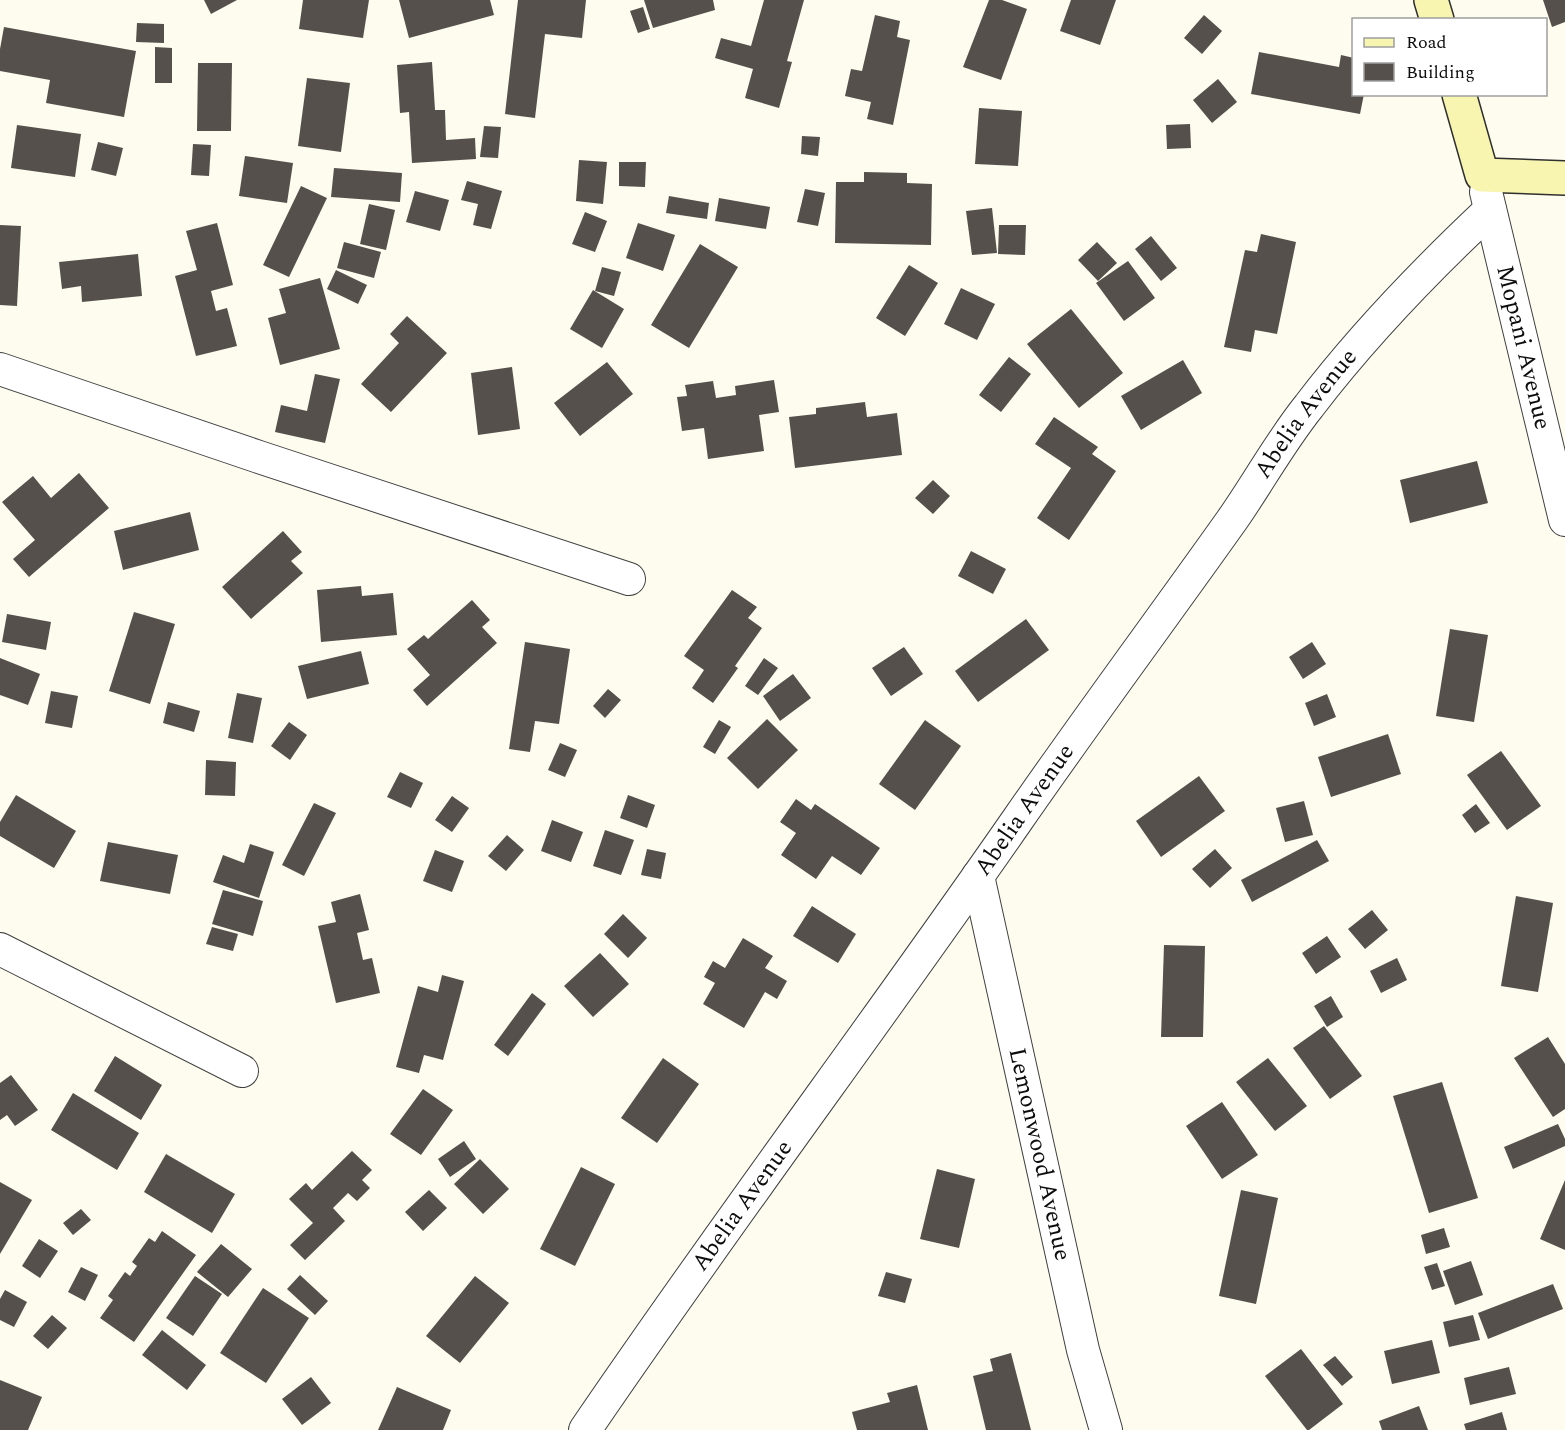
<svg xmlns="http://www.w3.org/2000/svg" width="1565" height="1430" font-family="Spectral,serif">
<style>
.building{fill:#55504b}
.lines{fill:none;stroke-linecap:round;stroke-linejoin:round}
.minor-casing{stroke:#404040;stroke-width:34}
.secondary-casing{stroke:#2f2f2f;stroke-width:36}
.minor{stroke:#fff;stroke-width:32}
.secondary{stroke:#f7f5b0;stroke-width:33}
.labels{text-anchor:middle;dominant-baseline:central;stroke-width:6;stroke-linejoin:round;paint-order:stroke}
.street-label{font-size:24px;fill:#0d0d0d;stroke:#fff}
</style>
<rect width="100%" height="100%" fill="#fdfcef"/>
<g class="building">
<path d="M204 0H237L211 14Z"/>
<path d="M303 0H369L363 38 299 29Z"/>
<path d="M399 0H490L494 15 409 38Z"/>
<path d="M518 0H586L582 38 545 34 535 118 505 114Z"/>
<path d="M644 0H713L715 10 653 28Z"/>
<path d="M764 0H804L787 61 792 62 779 108 745 98 753 69 715 58 721 38 751 46Z"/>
<path d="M989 0H1002L1027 9 1001 80 963 67Z"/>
<path d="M1071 0H1116L1100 45 1060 31Z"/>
<path d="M1543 0H1565V22L1552 27Z"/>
<path d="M643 7 650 29 638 33 630 11Z"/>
<path d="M875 15 900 21 897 37 910 40 893 125 867 119 871 102 845 96 851 69 862 71Z"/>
<path d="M1204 15 1222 31 1202 54 1184 38Z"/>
<path d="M137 23 164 24V43L136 42Z"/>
<path d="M4 27 136 51 124 117 46 103 50 80 0 71V49Z"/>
<path d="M155 47 172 48V83H155Z"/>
<path d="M1259 52 1339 67 1341 55 1354 58V94H1364L1360 114 1251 94Z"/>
<path d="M432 62 435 110H445L446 140 475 138 476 159 412 163 409 112 400 113 397 65Z"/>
<path d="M198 63H232L231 131H197Z"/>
<path d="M307 78 350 83 341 152 298 146Z"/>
<path d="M1218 79 1237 102 1212 123 1193 100Z"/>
<path d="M979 108 1022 111 1018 166 975 164Z"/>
<path d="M1190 124 1191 148 1167 149 1166 125Z"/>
<path d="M17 125 81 134 75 177 11 168Z"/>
<path d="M484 126 501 127 498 158 480 157Z"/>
<path d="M802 136 820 137 818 156 801 154Z"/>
<path d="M98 142 123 148 116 176 91 170Z"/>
<path d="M193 144 211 145 209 176 191 175Z"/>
<path d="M245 156 293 163 287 203 239 196Z"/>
<path d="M579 160 607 162 603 204 576 201Z"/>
<path d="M619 162H646L645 187 619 186Z"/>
<path d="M334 168 402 173 400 202 331 197Z"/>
<path d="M864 172 907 173V183L932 184 931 245 835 243 836 182H864Z"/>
<path d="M467 181 502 191 491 229 473 225 478 204 461 200Z"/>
<path d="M301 186 327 198 289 277 263 265Z"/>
<path d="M805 189 825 193 818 226 797 222Z"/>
<path d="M415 191 449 200 440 231 406 222Z"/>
<path d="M669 196 709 203 707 219 666 213Z"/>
<path d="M719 198 770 207 766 229 715 221Z"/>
<path d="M369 204 395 210 386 250 360 244Z"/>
<path d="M992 208 997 253 972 255 966 211Z"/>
<path d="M585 212 607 221 595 252 572 244Z"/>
<path d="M217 223 233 285 211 291 216 311 227 308 237 346 196 356 175 276 197 270 186 231Z"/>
<path d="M638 223 675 235 663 271 626 258Z"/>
<path d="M0 225 21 226 17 306 0 305Z"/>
<path d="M999 225H1026L1025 255 998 254Z"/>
<path d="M1261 234 1296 242 1277 334 1255 330 1251 352 1224 347 1245 250 1257 252Z"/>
<path d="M1151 236 1177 268 1161 281 1135 249Z"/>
<path d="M344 242 381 252 374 278 337 268Z"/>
<path d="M1097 242 1117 263 1098 281 1078 260Z"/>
<path d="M700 244 738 267 689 348 651 325Z"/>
<path d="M138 254 142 296 82 302 81 286 62 289 59 262Z"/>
<path d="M1128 261 1155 298 1124 321 1096 283Z"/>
<path d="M909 265 938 283 905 336 876 318Z"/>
<path d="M602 267 621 272 614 296 595 291Z"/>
<path d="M336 270 367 285 358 304 327 289Z"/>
<path d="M320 278 340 349 280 365 268 318 286 313 279 289Z"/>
<path d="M961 288 995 304 977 340 944 324Z"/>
<path d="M593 290 624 309 602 348 570 329Z"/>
<path d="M1071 309 1123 373 1079 408 1027 344Z"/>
<path d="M407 316 447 353 391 412 361 384 399 343 390 334Z"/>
<path d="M1009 357 1031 374 1001 412 979 395Z"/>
<path d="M1183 360 1202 393 1141 430 1121 396Z"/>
<path d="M607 362 633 394 580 436 554 403Z"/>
<path d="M512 367 520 429 478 435 471 373Z"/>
<path d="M315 374 340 379 325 443 275 432 281 405 307 411Z"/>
<path d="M774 380 779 412 759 415 764 451 708 459 704 428 682 431 677 397 687 396 685 385 713 381 716 398 736 395 735 386Z"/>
<path d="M865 402 867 417 897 413 902 455 795 468 789 417 816 414V408Z"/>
<path d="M1054 417 1098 447 1092 454 1116 471 1069 540 1037 518 1071 468 1035 444Z"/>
<path d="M1477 461 1488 503 1410 523 1400 480Z"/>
<path d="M79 473 109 508 29 577 13 559 35 540 2 502 33 476 51 498Z"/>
<path d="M933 480 950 496 933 514 915 498Z"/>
<path d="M190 512 199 550 123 570 114 531Z"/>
<path d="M283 531 302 552 291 561 303 573 251 619 222 587Z"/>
<path d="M971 551 1006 569 993 594 958 576Z"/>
<path d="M361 586 362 596 393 593 397 635 321 642 317 590Z"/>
<path d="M732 590 757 607 748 618 762 628 735 666 738 668 713 703 692 688 704 670 684 656Z"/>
<path d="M472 600 490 620 482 627 497 643 427 706 413 690 430 675 407 649 424 635 428 639Z"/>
<path d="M134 612 175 624 150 704 109 691Z"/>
<path d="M7 614 51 622 46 650 2 642Z"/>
<path d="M1026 619 1049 650 978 702 955 671Z"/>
<path d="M1450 629 1488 635 1474 722 1436 716Z"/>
<path d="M525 642 570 649 559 724 535 721 530 752 509 749Z"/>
<path d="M1312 642 1326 664 1303 679 1289 657Z"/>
<path d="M904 647 923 674 891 696 872 668Z"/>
<path d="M361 651 369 684 307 699 298 666Z"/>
<path d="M0 658 40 674 28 705 0 695Z"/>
<path d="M764 658 778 668 758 695 745 686Z"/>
<path d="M793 674 811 698 780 721 763 696Z"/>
<path d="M608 689 621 700 605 718 593 706Z"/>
<path d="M51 691 78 696 72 728 45 723Z"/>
<path d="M237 693 262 698 253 743 228 738Z"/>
<path d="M1327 694 1336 717 1314 726 1305 703Z"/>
<path d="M168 702 200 711 194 732 163 723Z"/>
<path d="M767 719 798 750 758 789 727 758Z"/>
<path d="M719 720 731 727 715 754 703 747Z"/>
<path d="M925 720 961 746 915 810 879 784Z"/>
<path d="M289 722 307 735 290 760 271 746Z"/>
<path d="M1388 734 1401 774 1331 797 1318 757Z"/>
<path d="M560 743 577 750 565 777 548 770Z"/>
<path d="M1501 751 1541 806 1507 830 1467 775Z"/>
<path d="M206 760 236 762 235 796 205 795Z"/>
<path d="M400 772 423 783 411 808 387 797Z"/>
<path d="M1199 776 1225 811 1161 857 1136 821Z"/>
<path d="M16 795 76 831 54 868 0 836V822Z"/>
<path d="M628 795 655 805 647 828 620 818Z"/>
<path d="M452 796 469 808 452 832 435 820Z"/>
<path d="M796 799 811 810 815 804 880 848 861 875 832 856 816 879 781 855 796 833 780 822Z"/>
<path d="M1304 801 1313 835 1285 842 1276 808Z"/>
<path d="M314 803 336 813 304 876 282 865Z"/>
<path d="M1476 804 1490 823 1475 833 1462 815Z"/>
<path d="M552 820 583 832 571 862 541 851Z"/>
<path d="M605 830 634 840 621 875 593 866Z"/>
<path d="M507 835 524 850 506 871 488 856Z"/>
<path d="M1317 840 1329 861 1252 902 1241 880Z"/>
<path d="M108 842 178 855 170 894 100 881Z"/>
<path d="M250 844 274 852 259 898 213 882 223 855 244 863Z"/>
<path d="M647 849 666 853 661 879 641 875Z"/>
<path d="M1215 849 1232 868 1210 888 1192 869Z"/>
<path d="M435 850 464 861 452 892 423 881Z"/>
<path d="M223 890 263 901 253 936 212 924Z"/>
<path d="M360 894 369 930 357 933 363 960 372 958 380 993 336 1003 318 926 336 922 331 902Z"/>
<path d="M1516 896 1553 903 1538 992 1501 986Z"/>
<path d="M812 906 856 934 838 963 793 936Z"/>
<path d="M1372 910 1388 930 1365 949 1348 929Z"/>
<path d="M623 914 647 938 628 958 604 934Z"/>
<path d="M212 927 238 934 233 951 206 944Z"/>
<path d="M1327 936 1341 957 1316 974 1302 953Z"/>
<path d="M743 938 773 956 765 968 787 981 777 999 765 992 744 1028 703 1004 715 983 704 977 713 961 725 968Z"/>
<path d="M1164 945 1205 946 1203 1037H1161Z"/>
<path d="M600 953 629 984 593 1017 564 986Z"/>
<path d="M1397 958 1407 980 1381 993 1370 971Z"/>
<path d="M442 975 464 981 443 1060 424 1055 419 1073 396 1067 418 986 438 992Z"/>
<path d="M532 993 546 1004 508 1056 494 1045Z"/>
<path d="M1331 996 1343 1017 1327 1027 1314 1006Z"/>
<path d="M1324 1026 1362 1076 1330 1099 1293 1048Z"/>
<path d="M1548 1037 1565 1064V1109L1553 1117 1514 1058Z"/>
<path d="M115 1056 162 1085 141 1120 94 1091Z"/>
<path d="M663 1058 699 1084 657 1143 621 1118Z"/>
<path d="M1268 1058 1307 1106 1275 1131 1236 1082Z"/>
<path d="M11 1075 38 1110 15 1126 7 1115 0 1120V1083Z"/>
<path d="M1442 1082 1478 1198 1429 1213 1393 1096Z"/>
<path d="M423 1089 453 1110 421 1155 390 1134Z"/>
<path d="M73 1093 139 1133 117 1170 51 1130Z"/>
<path d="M1222 1102 1258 1155 1222 1179 1186 1126Z"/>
<path d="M1558 1124 1565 1139V1146L1513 1169 1504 1147Z"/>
<path d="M464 1141 476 1159 450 1177 438 1159Z"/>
<path d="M352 1151 372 1170 362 1180 370 1188 357 1201 348 1193 333 1208 345 1221 305 1260 290 1245 313 1223 289 1199 306 1183 312 1190Z"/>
<path d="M166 1154 235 1194 212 1233 144 1192Z"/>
<path d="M480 1159 509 1189 483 1214 454 1184Z"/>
<path d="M581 1167 615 1184 575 1266 540 1249Z"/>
<path d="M937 1169 975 1179 959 1248 920 1239Z"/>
<path d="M1565 1180V1250L1540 1239Z"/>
<path d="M0 1182 32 1200 0 1254Z"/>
<path d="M429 1190 447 1208 423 1231 405 1212Z"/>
<path d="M1241 1190 1278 1198 1256 1304 1219 1296Z"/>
<path d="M81 1209 91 1220 73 1235 63 1223Z"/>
<path d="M1444 1228 1450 1247 1426 1254 1421 1235Z"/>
<path d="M162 1231 196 1255 134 1342 100 1318 113 1300 108 1296 125 1272 130 1276 137 1266 132 1262 149 1238 155 1242Z"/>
<path d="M39 1239 58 1251 40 1278 22 1266Z"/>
<path d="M221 1244 252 1269 228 1297 197 1272Z"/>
<path d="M1471 1261 1483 1295 1455 1305 1443 1271Z"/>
<path d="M1437 1263 1445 1286 1432 1290 1424 1267Z"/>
<path d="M81 1267 98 1275 85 1301 68 1292Z"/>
<path d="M886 1272 912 1279 905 1303 878 1296Z"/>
<path d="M300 1275 328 1301 315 1315 287 1289Z"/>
<path d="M195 1276 222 1294 193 1336 166 1318Z"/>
<path d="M475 1276 509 1303 460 1363 426 1336Z"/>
<path d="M1553 1284 1563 1309 1488 1339 1478 1313Z"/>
<path d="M263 1288 309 1318 266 1383 220 1353Z"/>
<path d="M5 1290 27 1302 14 1327 0 1320V1299Z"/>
<path d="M52 1315 67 1328 48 1349 33 1336Z"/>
<path d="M1473 1315 1480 1340 1449 1347 1443 1322Z"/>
<path d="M162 1330 206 1365 187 1390 142 1355Z"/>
<path d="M1432 1340 1440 1373 1392 1384 1384 1351Z"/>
<path d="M1301 1349 1343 1404 1309 1430H1307L1265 1376Z"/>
<path d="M1011 1353 1031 1430H986L973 1376 993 1371 990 1359Z"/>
<path d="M1335 1356 1353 1377 1342 1386 1323 1365Z"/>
<path d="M1509 1367 1516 1394 1470 1405 1464 1378Z"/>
<path d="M311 1377 331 1403 302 1425 282 1399Z"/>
<path d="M0 1380 42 1397 28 1430H0Z"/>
<path d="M917 1385 928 1430H857L852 1412 890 1402 887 1393Z"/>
<path d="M397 1387 451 1410 443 1430H378Z"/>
<path d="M1419 1406 1428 1430H1382L1379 1421Z"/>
<path d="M1502 1412 1507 1430H1466L1464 1424Z"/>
</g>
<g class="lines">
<defs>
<g id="minor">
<path id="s1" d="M1486 192 1565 520"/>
<path d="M0 369 259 457 629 579"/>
<path id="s2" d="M978 876 1083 1350 1106 1430"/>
<path d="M0 949 242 1071"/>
<path id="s3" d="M585 1430C725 1224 876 1024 1018 819 1088 718 1161 620 1232 520 1258 483 1280 442 1309 406 1363 335 1425 271 1490 210"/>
</g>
<g id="secondary">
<path d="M1431 0 1437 20"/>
<path d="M1459 94 1482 175 1565 178"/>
</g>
</defs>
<use href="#minor" class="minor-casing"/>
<use href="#secondary" class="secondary-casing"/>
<use href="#minor" class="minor"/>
<use href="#secondary" class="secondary"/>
</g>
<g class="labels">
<g class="street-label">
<text stroke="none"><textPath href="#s1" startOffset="160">Mopani Avenue</textPath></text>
<text stroke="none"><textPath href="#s3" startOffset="1246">Abelia Avenue</textPath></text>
<text stroke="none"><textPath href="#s3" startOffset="760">Abelia Avenue</textPath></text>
<text stroke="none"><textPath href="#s2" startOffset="285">Lemonwood Avenue</textPath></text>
<text stroke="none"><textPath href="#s3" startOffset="274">Abelia Avenue</textPath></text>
</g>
</g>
<rect x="1352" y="18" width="195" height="78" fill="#ffffff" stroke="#9e9e9e" stroke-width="1.5"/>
<rect x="1364" y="38" width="30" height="9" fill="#f7f5b0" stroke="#9e9e9e" stroke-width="1.5"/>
<text x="1406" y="48" font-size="18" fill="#0d0d0d">Road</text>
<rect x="1364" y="63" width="30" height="18" fill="#55504b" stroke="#9e9e9e" stroke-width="1.5"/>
<text x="1406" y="78" font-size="18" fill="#0d0d0d">Building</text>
</svg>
